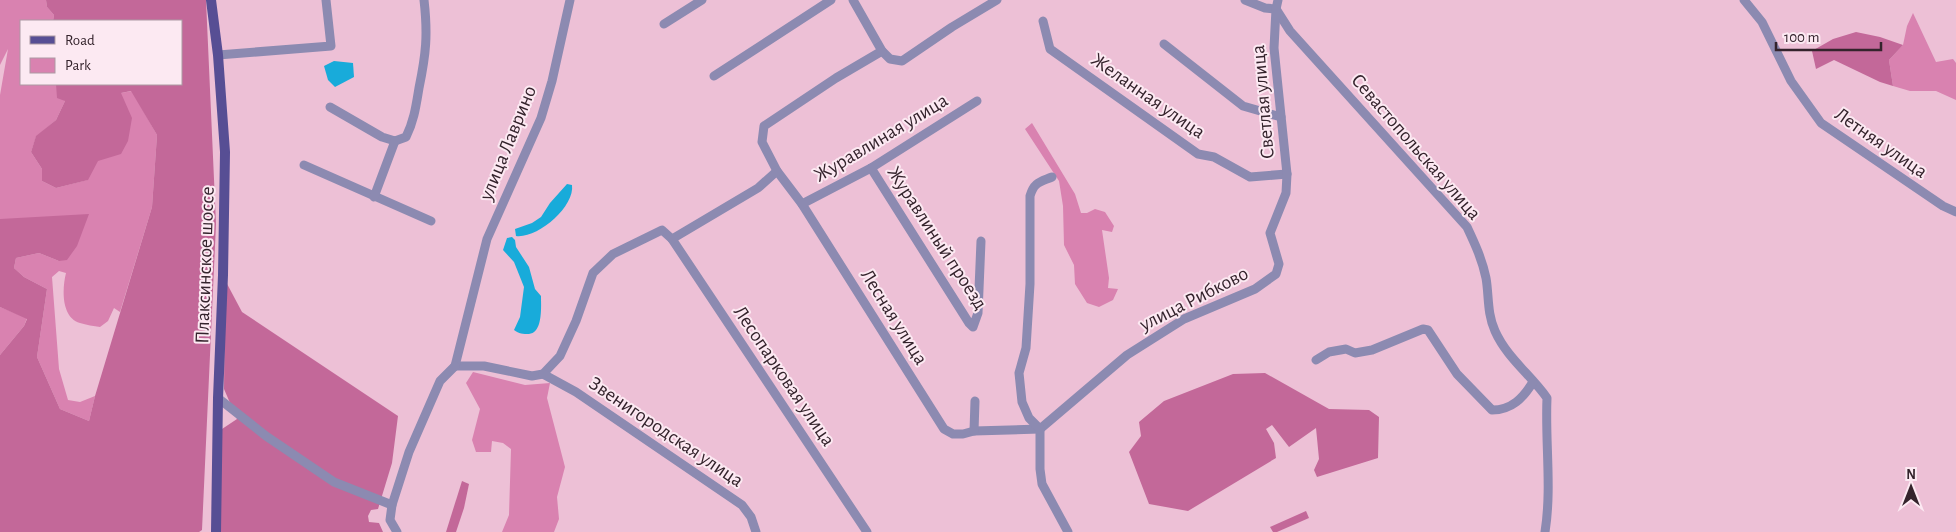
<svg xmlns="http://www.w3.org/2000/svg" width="1956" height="532" font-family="'Alegreya Sans',sans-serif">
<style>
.green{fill:#d982b0}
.forest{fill:#c36899}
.water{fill:#18abda}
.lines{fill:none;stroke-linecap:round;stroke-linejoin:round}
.minor{stroke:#8c8ab1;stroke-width:9}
.major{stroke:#574e94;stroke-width:10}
.labels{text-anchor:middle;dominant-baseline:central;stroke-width:4;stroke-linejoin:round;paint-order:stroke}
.street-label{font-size:20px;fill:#34232c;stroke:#fce9f2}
</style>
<rect width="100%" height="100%" fill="#edc0d6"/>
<g class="green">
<path d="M0 0H46L47 7 54 15 53 21H21V84H56L65 101 56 120 36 137 31 152 42 169V181L56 188 87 180 121 93 132 91 157 135 152 207 120 312 114 308 108 321 100 327C94 326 86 325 80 323 61 317 62 289 66 273L59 271 52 277 59 369 68 400 80 402 95 396 89 421 60 409 37 357 47 289 24 277 14 268 16 258 39 253 59 261 16 219H0V95L8 49 0 65Z"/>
<path d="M1913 13 1936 62 1953 59 1956 63V100L1936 91H1910L1893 86 1889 60 1903 45 1907 26Z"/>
<path d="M1032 123 1075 194 1081 213H1087L1095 209 1105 212 1114 226 1112 232 1102 230 1109 278 1108 288 1118 289 1113 300 1099 307 1087 303 1075 284 1074 265 1064 245 1063 206 1059 181 1025 129Z"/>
<path d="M0 307 27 318 24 326 0 355Z"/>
<path d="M473 372 525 385 550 383 547 398 565 467 557 497 559 519 554 532H502L509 515 511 449 503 443 492 441 491 452H476L472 440 480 409 466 383Z"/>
</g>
<g class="forest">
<path d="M46 0H206L216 224 202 530 199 532H0V355L24 326 27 319 0 307V219L89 214 77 246 67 260 59 261 39 253 16 258 14 268 24 277 47 289 37 357 60 409 89 421 95 396 152 207 157 135 131 91 121 93 132 118 128 141 121 154 98 161 88 180 56 188 42 181V169L31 152 36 136 56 120 65 101 57 98 56 84H181V21H53L54 15 47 7Z"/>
<path d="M1856 32 1880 37 1903 45 1889 60 1893 86 1880 82 1834 60 1816 69 1812 51 1833 39Z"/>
<path d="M225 280 242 312 398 416 392 463 378 509 371 510 368 516 369 522 379 523 383 532H219L222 429 237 419 224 389Z"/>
<path d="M1265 373 1329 409 1369 410 1379 417 1378 458 1317 477 1314 470 1319 459 1316 428 1289 447 1272 425 1266 429 1274 443 1276 458 1188 511 1149 504 1129 452 1141 436 1139 422 1164 401 1233 374Z"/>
<path d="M462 481 469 484 464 508 456 532H446Z"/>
<path d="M1306 511 1309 518 1277 532H1273L1270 527Z"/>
</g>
<g class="water">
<path d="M334 61 353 63 354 77 335 87 328 80 324 66Z"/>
<path d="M567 184 572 185C575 207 537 239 516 236L515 229 532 223 541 217 550 203Z"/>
<path d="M512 237 515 240 516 247 529 267 535 289 541 296C541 307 543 333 529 334 523 334 519 334 514 330L520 317 524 287 514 262 503 250 507 238Z"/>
</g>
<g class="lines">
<g class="minor">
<path d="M853 0 882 51 890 59 902 61 952 27 997 0"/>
<path d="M1245 0 1265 8 1276 9"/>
<path d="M1744 0 1762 22 1791 81 1821 123 1943 206 1956 212"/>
<path d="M1276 9 1290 31 1467 227C1475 244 1482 259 1486 278 1489 295 1487 314 1495 331 1507 358 1531 375 1547 398 1545 442 1552 488 1545 532"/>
<path d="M1043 21 1050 49 1198 154 1214 157 1250 177 1287 174"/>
<path d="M664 24 702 0"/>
<path d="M1164 44 1243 106 1281 117"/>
<path d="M882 51 836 78 764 126 762 142 777 171 802 204 944 429 953 434H963L974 431 1040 429 1127 355 1184 319 1255 289 1276 274 1279 264 1270 233 1286 193 1287 174 1274 48 1276 9 1278 0"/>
<path d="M218 55 331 46 326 0"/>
<path d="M714 76 831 0"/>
<path d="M330 107 382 137 395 141"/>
<path d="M395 141 406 137C414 121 416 106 419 88 426 54 428 35 424 0"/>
<path d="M304 165 431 221"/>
<path d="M871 168 969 323 973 327 978 313 981 241"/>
<path d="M1052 177C1040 182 1034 182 1030 196V284L1026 348 1019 373 1022 402 1029 418 1040 429V469L1042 484 1068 532"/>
<path d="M374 197 395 141"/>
<path d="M802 204 871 168 977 101"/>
<path d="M672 239 867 532"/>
<path d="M1316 360 1329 352 1346 349 1355 353 1372 350 1423 329 1428 330 1457 374 1492 410C1512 410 1523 398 1533 382"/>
<path d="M455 366H484L532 376 543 374 560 356 576 321 593 273 613 254 662 230 672 239 758 188 777 171"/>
<path d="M455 366 487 239 541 118 552 81 570 0"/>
<path d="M543 374 576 392 742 505 751 517 756 532"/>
<path d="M218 398 266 436 334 482 392 505"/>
<path d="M974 431 975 401"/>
<path d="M397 532 390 520 392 505 409 452 440 381 455 366"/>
</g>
<path class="major" d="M211 0 218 55 225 152 223 275 218 398 216 532"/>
</g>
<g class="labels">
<g class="street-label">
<text transform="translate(1148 96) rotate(35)">Желанная улица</text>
<text transform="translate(1263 102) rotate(-95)">Светлая улица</text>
<text transform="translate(881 138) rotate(-31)">Журавлиная улица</text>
<text transform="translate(508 143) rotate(-68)">улица Лаврино</text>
<text transform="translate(1881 143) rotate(35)">Летняя улица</text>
<text transform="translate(1416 147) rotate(49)">Севастопольская улица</text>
<text transform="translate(937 238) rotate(57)">Журавлиный проезд</text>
<text transform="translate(205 265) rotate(-88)">Плаксинское шоссе</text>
<text transform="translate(1194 299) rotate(-27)">улица Рибково</text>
<text transform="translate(894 317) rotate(58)">Лесная улица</text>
<text transform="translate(784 376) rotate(56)">Лесопарковая улица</text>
<text transform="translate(666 432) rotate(34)">Звенигородская улица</text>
</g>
</g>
<rect x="20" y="20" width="162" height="65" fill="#fce9f2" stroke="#ac9aa3"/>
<rect x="30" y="36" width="25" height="8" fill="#574e94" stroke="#ac9aa3"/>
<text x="65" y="45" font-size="15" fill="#34232c">Road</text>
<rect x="30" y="58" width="25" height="15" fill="#d982b0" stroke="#ac9aa3"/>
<text x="65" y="70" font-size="15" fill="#34232c">Park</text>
<g transform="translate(1911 487)" stroke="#fce9f2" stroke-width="4" paint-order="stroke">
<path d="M0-4L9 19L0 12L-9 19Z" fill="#34232c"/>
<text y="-8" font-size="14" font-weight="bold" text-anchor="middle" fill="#34232c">N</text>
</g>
<path d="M1776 42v8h105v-8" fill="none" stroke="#34232c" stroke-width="2.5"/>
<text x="1784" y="42" font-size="15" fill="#34232c" stroke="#fce9f2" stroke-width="4" paint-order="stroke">100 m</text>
</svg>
